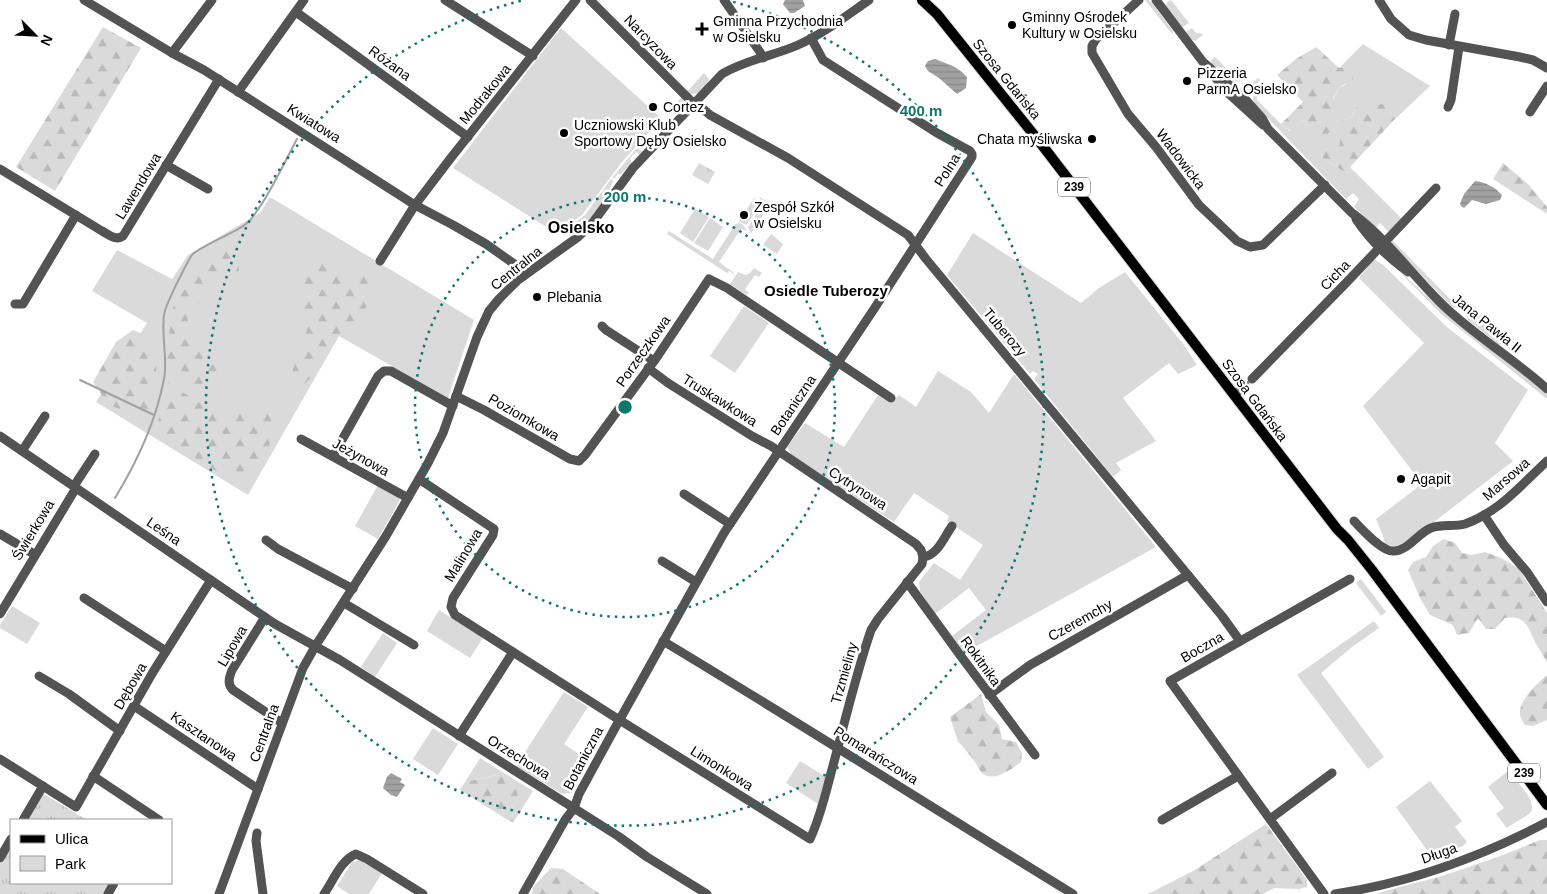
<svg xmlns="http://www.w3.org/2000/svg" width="1547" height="894" font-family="Arial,sans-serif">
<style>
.green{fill:#dadada}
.forest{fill:url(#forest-firs)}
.park{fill:url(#park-tufts)}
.water{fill:url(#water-rules)}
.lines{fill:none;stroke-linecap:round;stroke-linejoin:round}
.stream{stroke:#a1a1a1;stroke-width:2}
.major-casing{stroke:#dbdbdb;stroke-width:12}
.minor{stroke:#535353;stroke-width:9}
.major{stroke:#000;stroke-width:10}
.ring{fill:none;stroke:#0f766e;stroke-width:2.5;stroke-dasharray:2.5 5}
.poi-dot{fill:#000;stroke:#fff;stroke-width:2}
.labels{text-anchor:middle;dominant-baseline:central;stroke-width:5;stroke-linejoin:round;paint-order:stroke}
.shield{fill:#fff;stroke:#4c4c4c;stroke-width:1}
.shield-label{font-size:12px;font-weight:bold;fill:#000}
.poi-label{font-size:14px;fill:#000;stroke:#fff;text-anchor:start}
.street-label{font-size:14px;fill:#000;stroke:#fff}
.neighbourhood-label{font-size:15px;font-weight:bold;fill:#000;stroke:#fff}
.quarter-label{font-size:16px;font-weight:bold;fill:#000;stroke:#fff}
.centre{fill:#0f766e;stroke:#fff;stroke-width:2.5}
.ring-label{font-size:15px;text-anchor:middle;font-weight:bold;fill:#0f766e;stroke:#fff;stroke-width:5;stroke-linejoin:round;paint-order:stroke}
</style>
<defs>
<pattern id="forest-firs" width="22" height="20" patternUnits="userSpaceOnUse" patternTransform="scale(1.25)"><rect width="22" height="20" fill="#dadada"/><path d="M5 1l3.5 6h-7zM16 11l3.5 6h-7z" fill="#b9b9b9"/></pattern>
<pattern id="park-tufts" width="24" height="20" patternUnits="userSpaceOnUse" patternTransform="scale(1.25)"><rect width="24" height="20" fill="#dadada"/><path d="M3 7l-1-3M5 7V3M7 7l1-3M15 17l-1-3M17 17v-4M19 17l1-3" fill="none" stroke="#b9b9b9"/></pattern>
<pattern id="water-rules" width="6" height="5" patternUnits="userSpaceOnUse" patternTransform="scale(1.25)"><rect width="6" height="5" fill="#a1a1a1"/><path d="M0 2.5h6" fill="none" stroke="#898989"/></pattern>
</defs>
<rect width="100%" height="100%" fill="#fff"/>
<g class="green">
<path d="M1145 0H1149L1152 3 1173 31 1172 34Z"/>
<path d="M1171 0 1189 23 1183 27 1181 26 1166 6 1167 2Z"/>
<path d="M561 28 660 117V120L622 162 582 215 556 233 453 168Z"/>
<path d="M1192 28 1196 33 1204 34 1195 41 1191 39 1186 32Z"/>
<path d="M1363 44 1430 86 1395 119 1387 105 1355 109 1352 117 1342 121 1335 122 1333 100 1339 88 1347 84 1344 67 1339 68Z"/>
<path d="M1215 57 1244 85H1251L1258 78 1260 80 1255 87 1244 86 1239 81 1235 85 1211 63V60Z"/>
<path d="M704 73 709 79C706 89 696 98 686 93Z"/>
<path d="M1257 93V100L1281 124 1290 131 1300 122 1308 121V133L1318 135 1332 129 1335 130 1337 139 1340 141 1339 147 1329 148 1322 151 1321 157 1346 173 1353 170 1402 219 1390 233 1380 223 1376 227 1354 207 1359 199 1353 193 1346 199 1254 104 1253 97Z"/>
<path d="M682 97 685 104 680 112 677 109 672 113 669 110Z"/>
<path d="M636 149H639L643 152 640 155 636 152 630 158 632 163 620 175 618 173 615 178H612Z"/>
<path d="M611 179 613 181 606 198 590 221 577 233 573 230 570 233 568 227 585 215Z"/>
<path d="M270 197 474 320 448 398 339 336 248 495 96 402 147 323 92 291 117 250 172 279 188 255 260 213Z"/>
<path d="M760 197 771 204 751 233 748 228C755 213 761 214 760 197Z"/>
<path d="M754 198 759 203 756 212 746 225 739 221Z"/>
<path d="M695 209 709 217 693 242 680 233Z"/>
<path d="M710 218 723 227 708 251 694 243Z"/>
<path d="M739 222 744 226 747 231 741 229 719 262 734 273V274L729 271 727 273 667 234 669 231 713 259 736 223 737 224Z"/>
<path d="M973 233 1081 303 1099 288 1125 272 1184 345 1197 365 1178 374 1169 363 1123 398 1156 441 1116 463 1121 470 1113 477 1034 379 1038 374 1033 371 1030 374 947 275Z"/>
<path d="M771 234 783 244 777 254 763 245Z"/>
<path d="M1392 240 1459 308 1452 307 1392 245Z"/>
<path d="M1380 255 1389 261 1443 311 1540 388 1547 395V399L1440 313 1389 261Z"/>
<path d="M1374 259 1383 265 1448 328 1528 390 1495 443 1513 461 1434 522 1398 547 1385 544 1383 536 1376 519 1422 484 1363 406 1424 343 1359 278Z"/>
<path d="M754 268 762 273 759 277 755 275 745 289 749 293 747 295 730 284 738 272 746 275 750 273Z"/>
<path d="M744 306 769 323 735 373 710 356Z"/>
<path d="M1475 306 1490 329 1502 338 1499 341 1504 344 1499 345 1467 319 1468 313Z"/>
<path d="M938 371 971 392 989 413 1014 374 1156 547 964 653 952 636 986 610 969 588 935 614 920 591 919 582 934 563 960 580 983 545 947 521 949 516 914 493 894 522 792 456 787 447 805 423 844 447 878 395 891 403 899 395 916 407Z"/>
<path d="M378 485 398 497 400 500 378 539 355 526Z"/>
<path d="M1361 579 1386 612 1381 616 1356 583Z"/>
<path d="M12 606 40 623 27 644 0 628V625Z"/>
<path d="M439 610 483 638 470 658 427 631Z"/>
<path d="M1374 621 1379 628 1352 647 1321 673 1384 757 1368 769 1297 675Z"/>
<path d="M383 633 397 643 375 677 361 667Z"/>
<path d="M564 692 588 707 564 744 589 761 571 793 562 794 516 766Z"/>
<path d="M433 728 458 744 438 775 413 759Z"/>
<path d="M480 758 533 791 513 823 512 809 517 799 497 775 465 782Z"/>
<path d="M800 761 826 777 818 804 786 783Z"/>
<path d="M1508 771C1515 780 1537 800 1531 812 1528 816 1511 824 1507 828L1496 814 1504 808 1488 787Z"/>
<path d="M1430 781 1462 821 1455 827 1467 842 1463 846 1430 859 1427 850 1396 807Z"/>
<path d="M361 860 382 873 369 894H349L337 886 352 862Z"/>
</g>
<g class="forest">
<path d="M103 27 141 48 55 191 16 167Z"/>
<path d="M1316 47 1339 68 1351 66 1353 71V79L1339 88 1333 99 1338 106 1335 113V122L1342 121 1352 117 1355 109 1366 105 1387 104 1395 119 1350 167 1353 170 1346 173 1321 157 1322 151 1329 148 1339 146 1340 141 1337 139 1335 130 1332 129 1327 135 1322 137 1318 135 1315 137 1307 133 1308 121 1300 122 1291 131 1281 124 1303 102 1277 75 1296 59Z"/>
<path d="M1503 163 1528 184 1547 207V214L1493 179Z"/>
<path d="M234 247 239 256V271L218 280 188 314 187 340 219 369V381C203 394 170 386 167 362 167 356 171 310 174 305 186 281 212 261 234 247Z"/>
<path d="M316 258C337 268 345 277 370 273L376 280 369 302 352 332 339 334 324 350 315 373 304 385 298 387 293 382C291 363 299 347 307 331L302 310 298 304 305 269Z"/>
<path d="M133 330C137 332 143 334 146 338 165 359 153 397 146 421L108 404 93 382 116 342Z"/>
<path d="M168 383 211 410 268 412 277 430 246 489 155 434Z"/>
<path d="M1444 539 1455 543 1462 553 1472 555 1485 552 1501 558 1518 568 1547 613V662C1543 656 1540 650 1536 644 1528 628 1527 615 1505 618L1495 629H1486L1478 618 1469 633 1457 635 1453 625 1430 615 1420 598 1408 570 1413 562 1426 557 1433 546Z"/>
<path d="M1547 675V720L1533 726 1525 725C1523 722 1520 717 1520 714 1518 701 1538 683 1547 675Z"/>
<path d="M981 694 986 712 999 725 1002 739 1016 742 1022 753 1021 762C1011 770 989 786 979 769 975 762 974 760 968 753 964 749 963 745 958 742L950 717Z"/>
<path d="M497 775 512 780 518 787 517 799 512 809 513 823 460 790 465 782Z"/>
<path d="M1266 824 1307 880V887L1299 889 1300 894 1298 889 1274 888 1263 894H1148L1193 871Z"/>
<path d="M1540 840H1547V894H1376L1399 887 1439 877 1498 857Z"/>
<path d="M551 868 563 869 600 894H532L533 887Z"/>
</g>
<g class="park">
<path d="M699 163 715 172 708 184 692 175Z"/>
<path d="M42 793 87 820H26Z"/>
<path d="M11 845V883H111L105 894H0V864Z"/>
</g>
<g class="water">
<path d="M785 0H803L805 6 794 13H790L783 4Z"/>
<path d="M935 59C949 65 956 65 967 77L966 88 957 94 939 78 928 71 925 66 928 61Z"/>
<path d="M1475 181C1485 182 1495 187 1502 195L1500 200 1486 204 1472 200 1464 208 1461 206 1460 204 1464 194Z"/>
<path d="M391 773 402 779 400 782 405 785 397 797 391 795 383 788 387 777Z"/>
</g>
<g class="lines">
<g class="stream">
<path d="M80 380 154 415"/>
<path d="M115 498C137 462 156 421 164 379 168 358 161 336 164 315 165 305 185 267 191 256 196 248 235 233 246 224 263 209 285 161 297 139"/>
</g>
<defs>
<path id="major" d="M922 0 937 14 1042 145 1337 529 1348 540 1372 570 1547 805"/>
</defs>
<use href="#major" class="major-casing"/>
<g class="minor">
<path d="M84 0 172 53 204 70 415 205 453 225 486 244 517 266 525 274"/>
<path d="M445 0 533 56"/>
<path d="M590 0 693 103"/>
<path d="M724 0 760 52 763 58"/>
<path d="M1139 0 1096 39 1092 46V53L1128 114 1156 147 1199 205 1237 241 1250 247 1263 245 1325 185"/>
<path d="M1156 0 1203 62 1245 99 1262 118 1268 129 1352 213C1388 239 1413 277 1445 307 1477 337 1515 360 1547 389"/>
<path d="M1379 0 1391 19 1409 35 1426 40 1520 57 1533 60 1547 68"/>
<path d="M296 12 468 137"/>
<path d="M1449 45 1455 14"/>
<path d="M172 53 212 0"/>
<path d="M1214 76 1229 94 1263 125"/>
<path d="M238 92 304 0"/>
<path d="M695 102 710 115 788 158 908 235 926 259 1222 616 1240 641"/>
<path d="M1448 107 1451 100 1459 47"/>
<path d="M1530 112 1547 86"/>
<path d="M166 165 208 189"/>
<path d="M0 169 102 231C109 235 116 241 123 236L219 79"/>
<path d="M1356 219C1369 239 1389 258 1408 272"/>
<path d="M380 261 415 205 450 159 576 0"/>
<path d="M15 304H23L76 215"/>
<path d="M602 326 606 330 654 361"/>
<path d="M1252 379 1345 284 1436 188"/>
<path d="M1234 395 1245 385"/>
<path d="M456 396 484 410 570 459 579 461 585 455 657 357 709 279 727 288 891 398"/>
<path d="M0 436 275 624 340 660 618 836 647 857 707 894"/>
<path d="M301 439 408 498"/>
<path d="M22 451 45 416"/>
<path d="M333 456 378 376 384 371H391L453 406"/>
<path d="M419 479 494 529 493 535 453 598 451 607 455 615 610 714 810 839C820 818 825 796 831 773 844 726 855 677 871 630L878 619 922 564 923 557 921 550 916 544 771 446 752 436 668 383 648 368"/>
<path d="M74 486 95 454"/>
<path d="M684 494 730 524"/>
<path d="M1484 515 1504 545 1527 572 1547 602"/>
<path d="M1354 521C1362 529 1381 551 1393 551 1407 552 1418 533 1431 528 1442 524 1454 527 1465 524 1499 512 1521 485 1547 461"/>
<path d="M0 534 34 554"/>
<path d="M266 540 278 549 353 589"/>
<path d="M923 557C938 555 944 537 952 526"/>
<path d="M662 561 696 582"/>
<path d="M907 582 960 655 1035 755"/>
<path d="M84 598 166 651"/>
<path d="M344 603 414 645"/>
<path d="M0 614 76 488"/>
<path d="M265 617 232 670C229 678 227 684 233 690L282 723"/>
<path d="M663 641C801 724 936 810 1073 894"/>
<path d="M39 676 69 694 120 731"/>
<path d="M989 695 1030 665 1188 575"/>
<path d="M134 706 258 789"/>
<path d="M459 736 513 652"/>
<path d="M0 759 76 807 153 672 211 580"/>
<path d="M93 776 159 820"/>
<path d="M1270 819 1332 773"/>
<path d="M23 820 43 786"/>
<path d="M1162 820 1238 776"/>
<path d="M257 833 256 841 263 894"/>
<path d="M0 858 11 839"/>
<path d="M108 894 114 883"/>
<path d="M219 894 303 668 316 645 386 536 428 463 443 433 477 337 489 311 499 299 518 280 578 237 591 225 633 168 722 74C745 60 773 56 798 45 823 34 846 16 869 0"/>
<path d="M324 894C333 881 341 860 356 854L367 859 423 894"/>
<path d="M523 894 565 820 574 808 579 794 615 728 724 533 874 309 972 157V154L970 151 937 133 823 60 811 38"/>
<path d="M1324 894 1170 681 1350 579"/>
<path d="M1335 894C1408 883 1481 857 1547 822"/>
</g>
<use href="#major" class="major"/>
</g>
<g class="ring">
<circle cx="625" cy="407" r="210"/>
<path d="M726 0A419 419 0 1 1 524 0"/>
</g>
<g class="poi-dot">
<circle cx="1012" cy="25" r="5"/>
<path d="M699.5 21.5h5v5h5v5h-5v5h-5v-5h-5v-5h5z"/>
<circle cx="1187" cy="81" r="5"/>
<circle cx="653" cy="107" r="5"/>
<circle cx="564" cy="133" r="5"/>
<circle cx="1092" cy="139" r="5"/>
<circle cx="744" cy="215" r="5"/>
<circle cx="537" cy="297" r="5"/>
<circle cx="1401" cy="479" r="5"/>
</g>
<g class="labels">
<g class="shield">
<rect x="1058" y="177.5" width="32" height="19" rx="4"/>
<rect x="1508" y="763.5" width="32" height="19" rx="4"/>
</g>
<g class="shield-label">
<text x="1074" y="187">239</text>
<text x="1524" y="773">239</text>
</g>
<g class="poi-label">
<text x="1022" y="17">Gminny Ośrodek<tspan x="1022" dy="16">Kultury w Osielsku</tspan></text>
<text x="713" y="21">Gminna Przychodnia<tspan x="713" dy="16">w Osielsku</tspan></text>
<text x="1197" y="73">Pizzeria<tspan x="1197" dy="16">ParmA Osielsko</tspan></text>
<text x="663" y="107">Cortez</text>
<text x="574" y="125">Uczniowski Klub<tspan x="574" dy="16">Sportowy Dęby Osielsko</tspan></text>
<text x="1082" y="139" text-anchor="end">Chata myśliwska</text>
<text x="754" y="207">Zespół Szkół<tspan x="754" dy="16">w Osielsku</tspan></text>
<text x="547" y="297">Plebania</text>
<text x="1411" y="479">Agapit</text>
</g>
<g class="street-label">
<text transform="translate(651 42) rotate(46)">Narcyzowa</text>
<text transform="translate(390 63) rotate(36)">Różana</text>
<text transform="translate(1007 79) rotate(51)">Szosa Gdańska</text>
<text transform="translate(485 94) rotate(-51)">Modrakowa</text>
<text transform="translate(314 123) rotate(32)">Kwiatowa</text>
<text transform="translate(1181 159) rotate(53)">Wadowicka</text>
<text transform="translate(947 170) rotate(-58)">Polna</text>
<text transform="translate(138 186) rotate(-59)">Lawendowa</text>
<text transform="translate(516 268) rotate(-39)">Centralna</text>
<text transform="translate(1335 275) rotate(-46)">Cicha</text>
<text transform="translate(1487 323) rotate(39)">Jana Pawła II</text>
<text transform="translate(1005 332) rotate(50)">Tuberozy</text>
<text transform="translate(643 351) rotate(-55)">Porzeczkowa</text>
<text transform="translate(720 400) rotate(32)">Truskawkowa</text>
<text transform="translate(1255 400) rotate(53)">Szosa Gdańska</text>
<text transform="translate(793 405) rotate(-56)">Botaniczna</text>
<text transform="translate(524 417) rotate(30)">Poziomkowa</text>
<text transform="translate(361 457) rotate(29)">Jeżynowa</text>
<text transform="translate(1506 479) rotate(-41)">Marsowa</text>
<text transform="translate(858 488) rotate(33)">Cytrynowa</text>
<text transform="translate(33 530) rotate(-59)">Świerkowa</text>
<text transform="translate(164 531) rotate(34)">Leśna</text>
<text transform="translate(463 555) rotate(-59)">Malinowa</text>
<text transform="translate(1080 620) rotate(-29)">Czeremchy</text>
<text transform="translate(232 646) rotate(-60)">Lipowa</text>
<text transform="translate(1202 647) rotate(-30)">Boczna</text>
<text transform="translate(981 661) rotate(54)">Rokitnika</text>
<text transform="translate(844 673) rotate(-74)">Trzmieliny</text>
<text transform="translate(130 686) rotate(-60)">Dębowa</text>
<text transform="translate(264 733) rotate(-70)">Centralna</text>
<text transform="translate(204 736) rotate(34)">Kasztanowa</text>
<text transform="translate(876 755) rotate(32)">Pomarańczowa</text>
<text transform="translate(519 757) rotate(32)">Orzechowa</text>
<text transform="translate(583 758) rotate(-62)">Botaniczna</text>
<text transform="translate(722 768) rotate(32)">Limonkowa</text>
<text transform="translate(1439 853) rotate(-19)">Długa</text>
</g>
<g class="neighbourhood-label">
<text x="826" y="290">Osiedle Tuberozy</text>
</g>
<g class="quarter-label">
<text x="581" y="227">Osielsko</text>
</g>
</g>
<circle cx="625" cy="407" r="8" class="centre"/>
<g class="ring-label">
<text x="921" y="116">400 m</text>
<text x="625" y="202">200 m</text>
</g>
<rect x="10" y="819" width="162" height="65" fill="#ffffff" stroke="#999999"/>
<rect x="20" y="835" width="25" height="8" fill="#000000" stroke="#999999"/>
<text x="55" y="844" font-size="15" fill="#000000">Ulica</text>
<rect x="20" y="856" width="25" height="15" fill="#dadada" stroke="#999999"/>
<text x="55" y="869" font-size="15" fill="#000000">Park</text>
<g transform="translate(35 35) rotate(114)" stroke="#ffffff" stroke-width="4" paint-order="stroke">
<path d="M0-4L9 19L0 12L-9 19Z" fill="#000000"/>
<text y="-8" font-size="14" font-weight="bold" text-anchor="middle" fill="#000000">N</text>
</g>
</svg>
